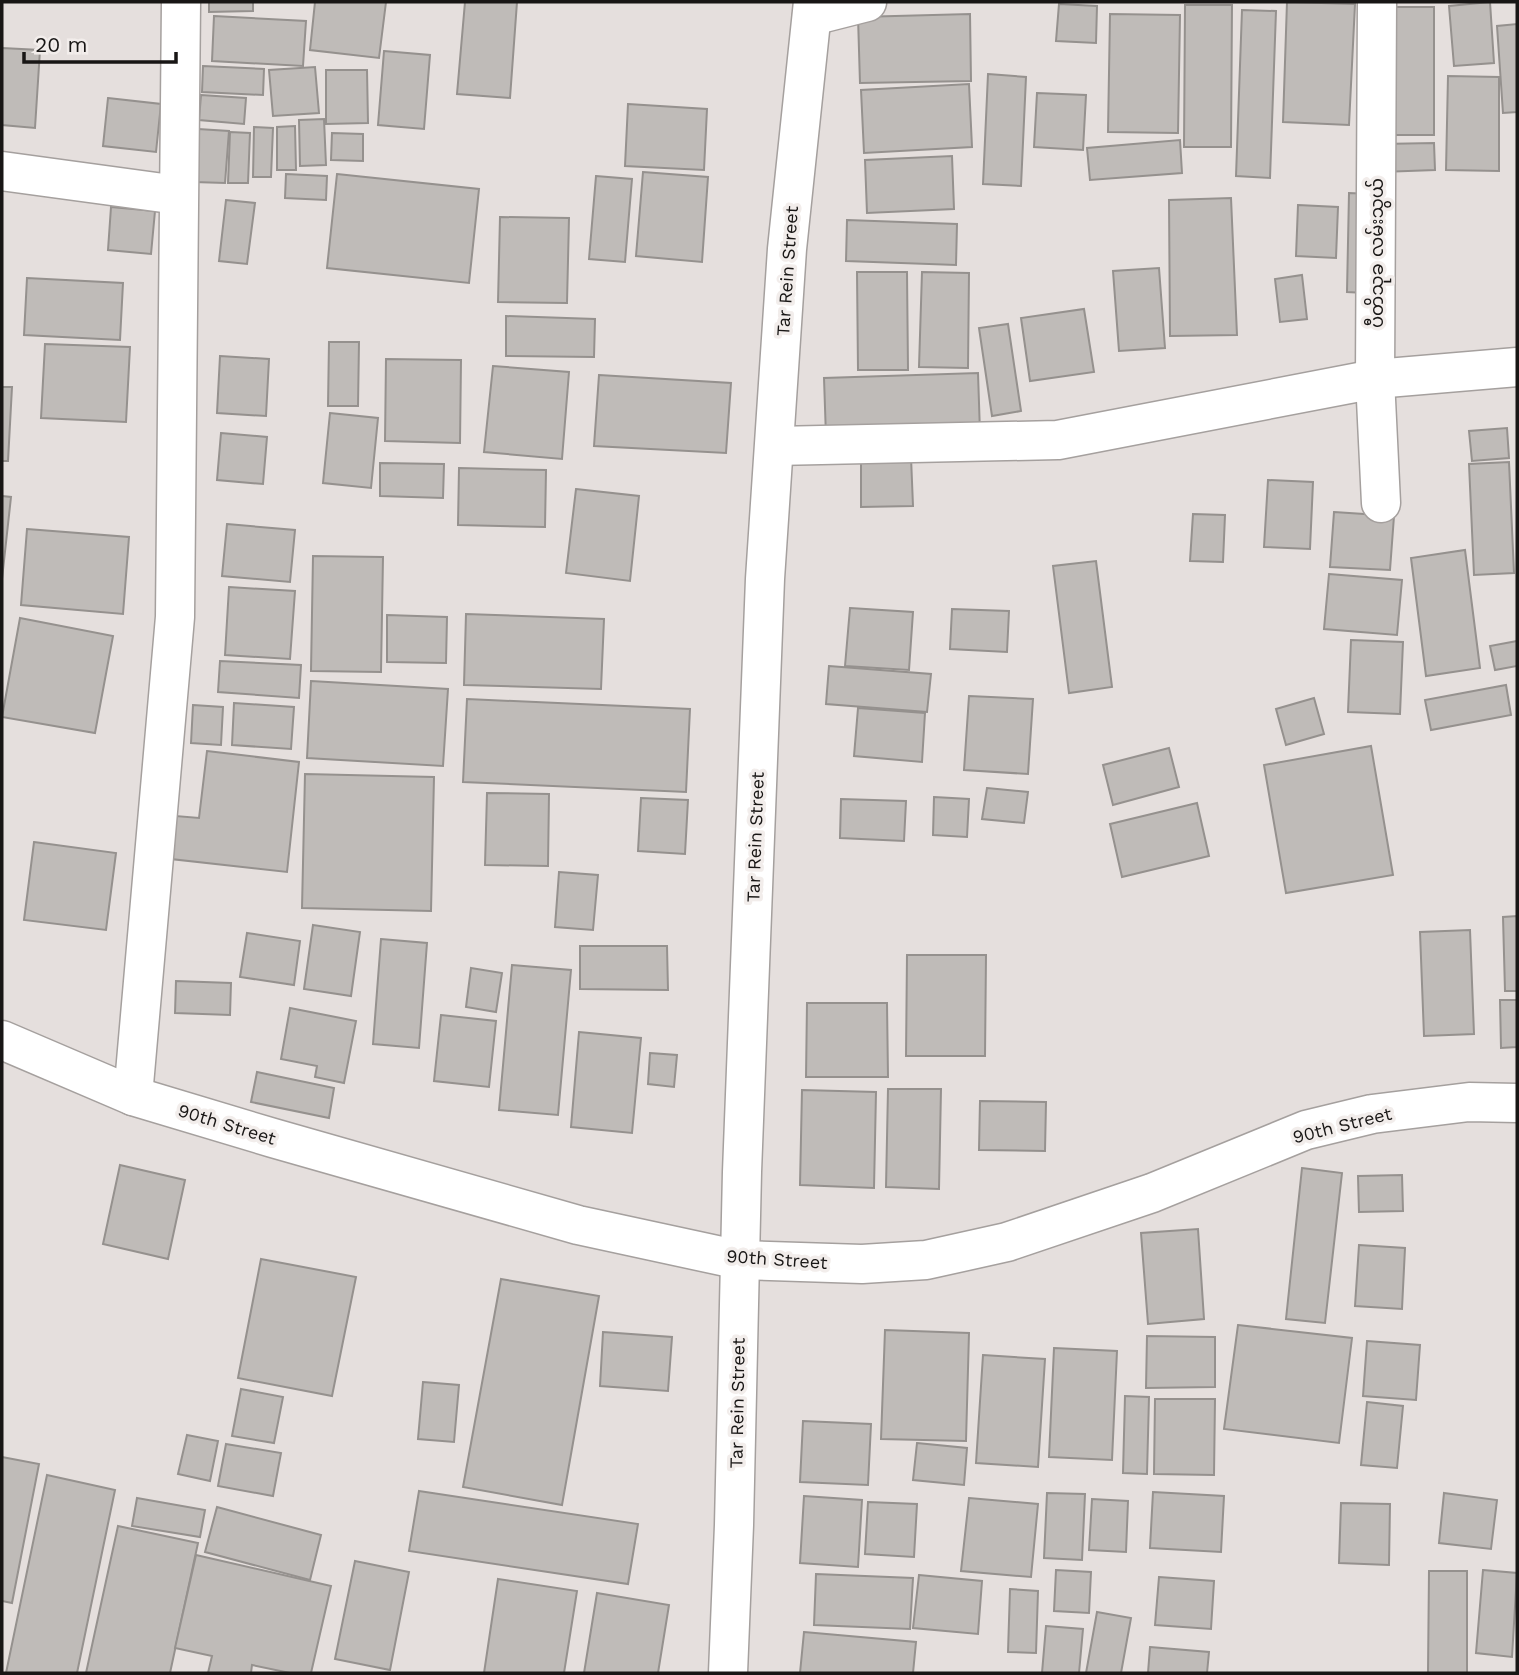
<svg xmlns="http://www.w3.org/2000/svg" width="1519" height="1675" font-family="'Work Sans','Noto Sans Myanmar',sans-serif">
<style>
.building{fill:#bfbbb8;stroke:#95918e;stroke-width:2}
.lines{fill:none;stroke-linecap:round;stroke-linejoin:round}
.minor-casing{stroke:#a5a09e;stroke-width:41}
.minor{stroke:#fff;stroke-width:38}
.labels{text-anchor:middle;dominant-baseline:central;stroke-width:7;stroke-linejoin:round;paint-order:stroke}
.street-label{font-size:18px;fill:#181615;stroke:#f2edeb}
</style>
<rect width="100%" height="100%" fill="#e5dfdd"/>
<g class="building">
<path d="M209 2H253V11L209 12Z"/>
<path d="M315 2H386L379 58 310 50Z"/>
<path d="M465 2H517L510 98 457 94Z"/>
<path d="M1287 2 1355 4 1349 125 1283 122Z"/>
<path d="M1490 2 1494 63 1454 66 1449 6Z"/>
<path d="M1059 4 1097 6 1096 43 1056 41Z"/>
<path d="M1185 5H1232L1231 147H1184Z"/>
<path d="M1378 7H1434V135H1379Z"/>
<path d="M1242 10 1276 11 1270 178 1236 176Z"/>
<path d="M970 14 971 81 860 83 858 17Z"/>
<path d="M1110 14 1180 15 1178 133 1108 132Z"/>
<path d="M214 16 306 21 303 66 212 61Z"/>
<path d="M1517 24V112L1503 113 1497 26Z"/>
<path d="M2 48 40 50 35 128 2 125Z"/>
<path d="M384 51 430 55 424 129 378 125Z"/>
<path d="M203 66 264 69 263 95 202 92Z"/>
<path d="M315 67 319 113 273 116 269 70Z"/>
<path d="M326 70H367L368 123 326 124Z"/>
<path d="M988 74 1026 77 1021 186 983 184Z"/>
<path d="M1448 76 1499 77V171L1446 170Z"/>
<path d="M969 84 972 147 864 153 861 90Z"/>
<path d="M1037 93 1086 95 1083 150 1034 147Z"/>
<path d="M201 95 246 98 244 124 199 120Z"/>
<path d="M108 98 161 104 156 152 103 146Z"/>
<path d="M628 104 707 109 704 170 625 166Z"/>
<path d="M324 119 326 165 300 166 299 120Z"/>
<path d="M295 126 296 170H277V127Z"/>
<path d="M254 127 273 128 271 177H253Z"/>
<path d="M198 129 229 131 225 183 194 182Z"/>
<path d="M230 132 250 133 248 183H228Z"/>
<path d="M332 133 363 134V161L331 160Z"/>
<path d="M1180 140 1182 173 1090 180 1087 148Z"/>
<path d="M1434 143 1435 170 1381 172V144Z"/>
<path d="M952 156 954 209 867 213 865 160Z"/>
<path d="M643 172 708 177 702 262 636 256Z"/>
<path d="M286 174 327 176 326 200 285 198Z"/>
<path d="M337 174 479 189 469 283 327 268Z"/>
<path d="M596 176 632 179 625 262 589 259Z"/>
<path d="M1349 193 1369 194 1365 293 1347 292Z"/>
<path d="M1231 198 1237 335 1170 336 1169 200Z"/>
<path d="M226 200 255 203 247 264 219 261Z"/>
<path d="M1298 205 1338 207 1336 258 1296 256Z"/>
<path d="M111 207 155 211 151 254 108 250Z"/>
<path d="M500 217 569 218 567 303 498 302Z"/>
<path d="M847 220 957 224 956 265 846 261Z"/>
<path d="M1159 268 1165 348 1119 351 1113 271Z"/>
<path d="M857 272H907L908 370H858Z"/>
<path d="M922 272 969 273 968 368 919 367Z"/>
<path d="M1302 275 1307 319 1280 322 1275 279Z"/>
<path d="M27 278 123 283 120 340 24 335Z"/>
<path d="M1084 309 1094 372 1030 381 1021 318Z"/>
<path d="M506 316 595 319 594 357 506 356Z"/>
<path d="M1008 324 1021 411 992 416 979 328Z"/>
<path d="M329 342H359L358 406H328Z"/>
<path d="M45 344 130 347 126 422 41 418Z"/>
<path d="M220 356 269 359 266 416 217 413Z"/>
<path d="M386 359 461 360 460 443 385 441Z"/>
<path d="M493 366 569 372 562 459 484 452Z"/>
<path d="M978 373 980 433 826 437 824 378Z"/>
<path d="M599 375 731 383 726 453 594 446Z"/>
<path d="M2 387H12L8 461H2Z"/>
<path d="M330 413 378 418 371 488 323 483Z"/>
<path d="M1507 428 1509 458 1472 461 1469 431Z"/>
<path d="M221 433 267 437 263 484 217 480Z"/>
<path d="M911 457 913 506 861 507V458Z"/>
<path d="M1509 462 1514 573 1474 575 1469 464Z"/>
<path d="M380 463 444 464 443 498 380 496Z"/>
<path d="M459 468 546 470 545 527 458 525Z"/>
<path d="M1268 480 1313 482 1310 549 1264 547Z"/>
<path d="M576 489 639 496 630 581 566 573Z"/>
<path d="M2 496 11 497 2 579Z"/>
<path d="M1334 512 1394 516 1390 570 1330 567Z"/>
<path d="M1193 514 1225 515 1223 562 1190 561Z"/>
<path d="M227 524 295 530 290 582 222 576Z"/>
<path d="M27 529 129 537 123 614 21 605Z"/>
<path d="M1465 550 1480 668 1426 676 1411 558Z"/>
<path d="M313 556 383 557 381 672 311 671Z"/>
<path d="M1096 561 1112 687 1069 693 1053 566Z"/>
<path d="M1329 574 1402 580 1397 635 1324 629Z"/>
<path d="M229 587 295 591 290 659 225 655Z"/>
<path d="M850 608 913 612 909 670 845 666Z"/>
<path d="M952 609 1009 611 1007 652 950 649Z"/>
<path d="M466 614 604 619 601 689 464 685Z"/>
<path d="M387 615 447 617 446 663 387 662Z"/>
<path d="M20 618 113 636 95 733 2 717Z"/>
<path d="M1351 640 1403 642 1400 714 1348 712Z"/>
<path d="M1517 641V666L1495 670 1490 646Z"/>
<path d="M220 661 301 665 299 698 218 692Z"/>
<path d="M829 666 931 674 927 712 826 704Z"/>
<path d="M311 681 448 689 443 766 307 758Z"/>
<path d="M1506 685 1511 715 1431 730 1425 700Z"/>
<path d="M969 696 1033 699 1028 774 964 770Z"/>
<path d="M1314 698 1324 734 1286 745 1276 709Z"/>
<path d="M467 699 690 709 686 792 463 782Z"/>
<path d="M234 703 294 707 291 749 232 745Z"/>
<path d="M193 705 223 707 221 745 191 743Z"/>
<path d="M858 708 925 713 922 762 854 756Z"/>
<path d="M1371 746 1393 875 1286 893 1264 765Z"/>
<path d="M1169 748 1179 787 1113 805 1103 765Z"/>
<path d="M207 751 299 762 287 872 171 859 176 816 199 818Z"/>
<path d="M305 774 434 777 431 911 302 908Z"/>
<path d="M987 788 1028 792 1024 823 982 819Z"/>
<path d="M487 793 549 794 548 866 485 865Z"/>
<path d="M934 797 969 799 967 837 933 835Z"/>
<path d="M641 798 688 800 685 854 638 851Z"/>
<path d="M841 799 906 801 904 841 840 838Z"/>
<path d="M1197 803 1209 856 1122 877 1110 824Z"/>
<path d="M34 842 116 853 106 930 24 920Z"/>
<path d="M559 872 598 875 593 930 555 927Z"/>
<path d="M1517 916V991H1505L1503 917Z"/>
<path d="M313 925 360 932 351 996 304 989Z"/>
<path d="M1470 930 1474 1034 1424 1036 1420 932Z"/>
<path d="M247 933 300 941 294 985 240 977Z"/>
<path d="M381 939 427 943 419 1048 373 1044Z"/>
<path d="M580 946H667L668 990 580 989Z"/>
<path d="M907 955H986L985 1056H906Z"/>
<path d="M512 965 571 970 558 1115 499 1110Z"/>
<path d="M471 968 502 973 496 1012 466 1007Z"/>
<path d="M176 981 231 983 230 1015 175 1013Z"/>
<path d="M1500 1000H1517V1047L1501 1048Z"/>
<path d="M807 1003H887L888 1077H806Z"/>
<path d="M290 1008 356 1021 344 1083 315 1077 317 1066 281 1059Z"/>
<path d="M441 1015 496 1021 489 1087 434 1081Z"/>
<path d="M579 1032 641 1038 632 1133 571 1127Z"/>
<path d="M650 1053 677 1055 674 1087 648 1084Z"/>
<path d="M257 1072 334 1088 329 1118 251 1102Z"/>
<path d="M888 1089H941L939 1189 886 1187Z"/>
<path d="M802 1090 876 1092 874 1188 800 1185Z"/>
<path d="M980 1101 1046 1102 1045 1151 979 1150Z"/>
<path d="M120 1165 185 1180 168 1259 103 1244Z"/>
<path d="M1302 1168 1342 1173 1325 1323 1286 1319Z"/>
<path d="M1402 1175 1403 1211 1359 1212 1358 1176Z"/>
<path d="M1198 1229 1204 1319 1148 1324 1141 1233Z"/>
<path d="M1359 1245 1405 1248 1402 1309 1355 1306Z"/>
<path d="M261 1259 356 1277 332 1396 238 1378Z"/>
<path d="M501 1279 599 1296 562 1505 463 1487Z"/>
<path d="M1238 1325 1352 1338 1339 1443 1224 1429Z"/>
<path d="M885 1330 969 1333 966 1441 881 1439Z"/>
<path d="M603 1332 672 1337 668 1391 600 1386Z"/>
<path d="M1147 1336 1215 1337V1387L1146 1388Z"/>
<path d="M1367 1341 1420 1345 1416 1400 1363 1396Z"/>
<path d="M1054 1348 1117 1351 1112 1460 1049 1457Z"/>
<path d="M983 1355 1045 1359 1038 1467 976 1463Z"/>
<path d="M423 1382 459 1385 454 1442 418 1439Z"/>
<path d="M241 1389 283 1397 274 1443 232 1436Z"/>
<path d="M1125 1396 1149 1397 1147 1474 1123 1473Z"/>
<path d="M1155 1399H1215L1214 1475 1154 1474Z"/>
<path d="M1367 1402 1403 1406 1397 1468 1361 1465Z"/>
<path d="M803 1421 871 1424 868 1485 800 1482Z"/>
<path d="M187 1435 218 1441 210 1481 178 1474Z"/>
<path d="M917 1443 967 1448 964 1485 913 1480Z"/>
<path d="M226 1444 281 1453 273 1496 218 1486Z"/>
<path d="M2 1457 39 1464 12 1603 2 1601Z"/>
<path d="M47 1475 115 1490 77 1673H6Z"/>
<path d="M419 1491 638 1524 628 1584 409 1551Z"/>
<path d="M1153 1492 1224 1496 1221 1552 1150 1548Z"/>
<path d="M1047 1493 1085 1494 1082 1560 1044 1558Z"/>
<path d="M1444 1493 1497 1500 1491 1549 1439 1543Z"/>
<path d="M804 1496 862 1500 858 1567 800 1563Z"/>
<path d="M137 1498 205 1510 200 1537 132 1526Z"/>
<path d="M969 1498 1038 1504 1031 1577 961 1571Z"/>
<path d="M1092 1499 1128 1501 1126 1552 1089 1550Z"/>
<path d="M868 1502 917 1504 914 1557 865 1554Z"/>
<path d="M1341 1503 1390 1504 1389 1565 1339 1563Z"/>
<path d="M217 1507 321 1535 310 1580 205 1552Z"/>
<path d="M118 1526 198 1543 170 1673H86Z"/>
<path d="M196 1555 331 1586 311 1673H290L252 1665 251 1673H208L212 1656 175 1648Z"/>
<path d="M355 1561 409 1572 390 1670 335 1659Z"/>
<path d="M1056 1570 1091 1572 1089 1613 1054 1611Z"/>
<path d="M1483 1570 1517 1573 1512 1657 1476 1653Z"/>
<path d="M1429 1571H1467V1673H1428Z"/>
<path d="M816 1574 913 1578 910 1629 814 1625Z"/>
<path d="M919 1575 982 1581 978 1634 913 1628Z"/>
<path d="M1159 1577 1214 1581 1211 1629 1155 1625Z"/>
<path d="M498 1579 577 1591 564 1673H484Z"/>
<path d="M1010 1589 1038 1591 1036 1653 1008 1652Z"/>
<path d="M597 1593 669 1605 658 1673H584Z"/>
<path d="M1097 1612 1131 1618 1121 1673H1086Z"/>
<path d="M1046 1626 1083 1629 1079 1673H1042Z"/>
<path d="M804 1632 916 1642 913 1673H800Z"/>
<path d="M1150 1647 1209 1652 1207 1673H1148Z"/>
</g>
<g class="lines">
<defs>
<g id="minor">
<path d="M1377 2 1375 379 1381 503"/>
<path d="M812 16 867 2"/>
<path d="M2 171 178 195"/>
<path d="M775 446 1058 440 1375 379 1517 367"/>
<path d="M2 1040 133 1096 273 1138 578 1225 740 1260 862 1264 926 1260 1007 1242 1152 1193 1306 1130 1372 1114 1469 1102 1517 1103"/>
<path d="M133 1096 175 617 181 2"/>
<path d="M728 1673 734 1525 742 1172 765 579 787 249 813 2"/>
</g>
</defs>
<use href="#minor" class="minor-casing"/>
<use href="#minor" class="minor"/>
</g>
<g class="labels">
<g class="street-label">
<text transform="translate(1376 253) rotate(-90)">ပီတိသုခ လမ်းသွယ်</text>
<text transform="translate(787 271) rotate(-86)">Tar Rein Street</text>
<text transform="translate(755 837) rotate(-88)">Tar Rein Street</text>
<text transform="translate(227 1124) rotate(17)">90th Street</text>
<text transform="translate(1342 1125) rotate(-14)">90th Street</text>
<text transform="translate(777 1259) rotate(4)">90th Street</text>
<text transform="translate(737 1403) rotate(-89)">Tar Rein Street</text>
</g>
</g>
<rect width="1519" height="1675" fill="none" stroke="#181615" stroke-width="7"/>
<path d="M24 52v10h152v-10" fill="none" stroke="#181615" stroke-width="3.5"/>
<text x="35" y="52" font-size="21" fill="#181615" stroke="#f2edeb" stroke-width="5" paint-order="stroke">20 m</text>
</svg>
